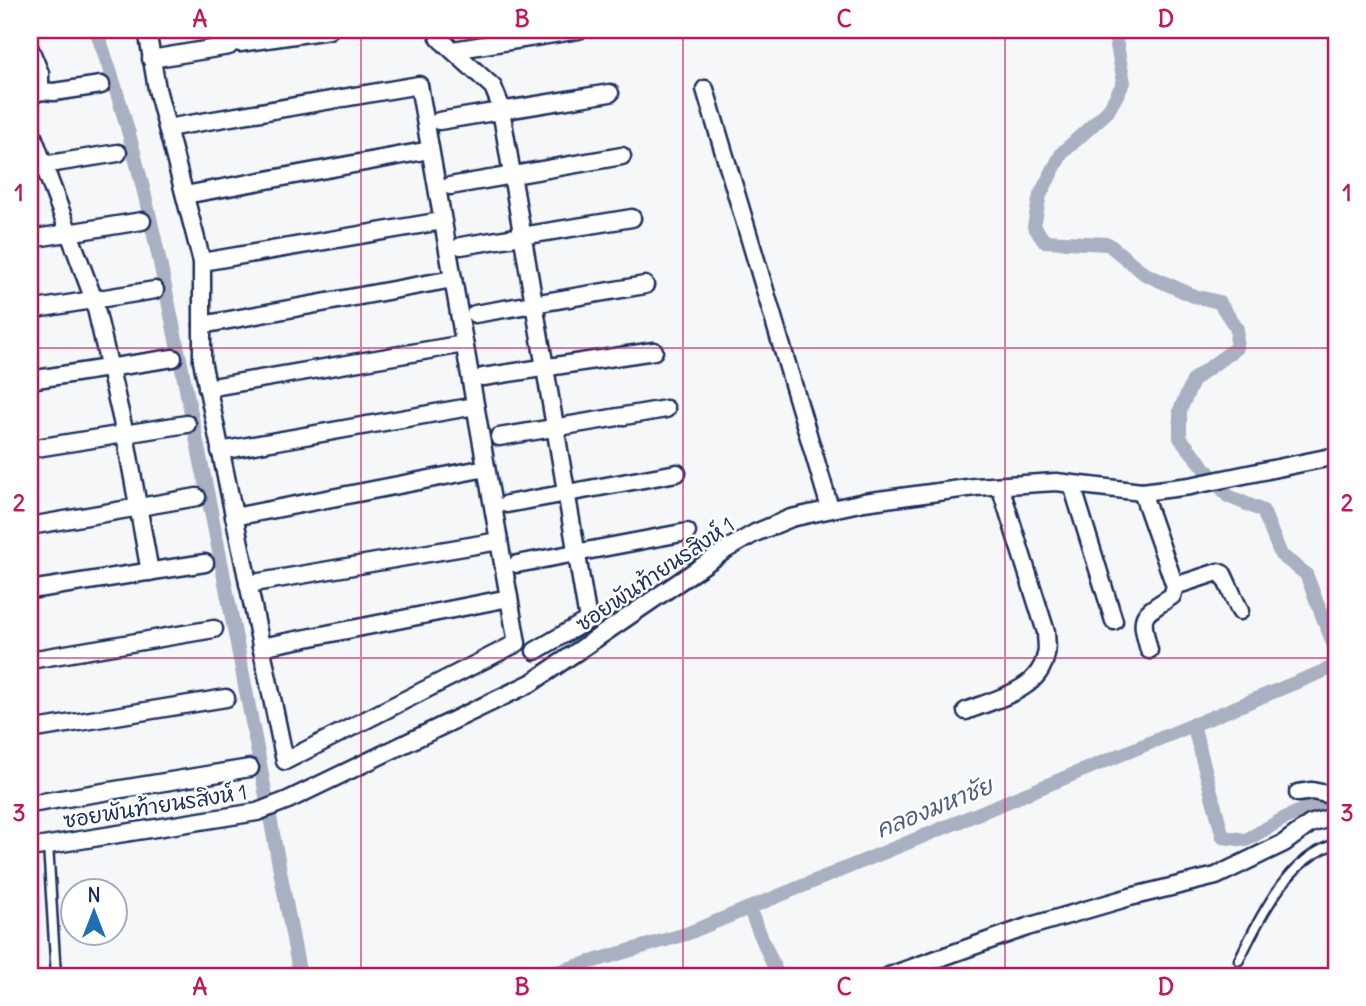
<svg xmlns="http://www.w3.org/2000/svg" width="1366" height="1006" font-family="Delius,'Playpen Sans Thai',sans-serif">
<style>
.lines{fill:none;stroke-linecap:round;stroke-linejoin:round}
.canal{stroke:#a9b0c1;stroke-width:14}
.lane-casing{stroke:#1b2f5e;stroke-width:13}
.street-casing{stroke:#1b2f5e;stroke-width:21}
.lane{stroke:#fff;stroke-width:8}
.street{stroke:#fff;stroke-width:16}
.grid{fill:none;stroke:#c2185b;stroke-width:2;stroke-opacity:0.55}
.labels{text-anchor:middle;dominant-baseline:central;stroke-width:5;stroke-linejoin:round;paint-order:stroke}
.street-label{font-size:21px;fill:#1b2f5e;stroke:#fff}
.water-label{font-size:23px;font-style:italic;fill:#4d5c81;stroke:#fff}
.neatline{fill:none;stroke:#c2185b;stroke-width:2.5}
.grid-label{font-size:23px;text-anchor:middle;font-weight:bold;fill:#c2185b}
</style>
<rect width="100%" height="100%" fill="#f6f7f9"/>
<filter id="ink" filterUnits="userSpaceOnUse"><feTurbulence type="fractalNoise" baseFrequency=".0143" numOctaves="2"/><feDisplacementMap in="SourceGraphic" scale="14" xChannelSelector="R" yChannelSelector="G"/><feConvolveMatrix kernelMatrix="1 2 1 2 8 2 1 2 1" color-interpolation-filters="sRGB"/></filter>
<g filter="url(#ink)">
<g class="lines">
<g class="canal">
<path d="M96 30C139 148 162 271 187 394 228 588 263 782 300 976"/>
<path d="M1114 30 1124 82 1108 111 1062 153 1040 195 1034 226 1044 241 1108 244 1145 274 1194 296 1219 302 1237 329 1236 348 1194 379 1180 410V438L1228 496 1263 511 1281 555 1306 574 1336 651"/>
<path d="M1193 724 1223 837 1246 840 1283 819 1336 795"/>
<path d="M749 908 778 976"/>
<path d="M543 976 686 934 1336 666"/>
</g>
<defs>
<g id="lane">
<path d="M48 845 56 976"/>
<path d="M1239 960C1259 919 1288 857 1336 844"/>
</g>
<g id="street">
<path d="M147 30 157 89 202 262V361L285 761 517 643 419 85 167 128"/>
<path d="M436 30 440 39 493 87 500 104 588 620 535 651"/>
<path d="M240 43 329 30"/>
<path d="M30 49 40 73V91"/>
<path d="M453 50 579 30"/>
<path d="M151 59 229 46"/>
<path d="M705 89 830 508"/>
<path d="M30 97 40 91 54 92 101 85"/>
<path d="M439 121 610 93"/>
<path d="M30 128 94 300 125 434 150 572"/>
<path d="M30 167 118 153"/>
<path d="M450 186 622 156"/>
<path d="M185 195 430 150"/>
<path d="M30 239 142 221"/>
<path d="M461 246 632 218"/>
<path d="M202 262 442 221"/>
<path d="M30 310 155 290"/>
<path d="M475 314 645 285"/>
<path d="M202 325 453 279"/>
<path d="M483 377 654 351"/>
<path d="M30 380 173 358"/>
<path d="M207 388 464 344"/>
<path d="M499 437 666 409"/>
<path d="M30 449 187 424"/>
<path d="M220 451 475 406"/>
<path d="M1072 485 1114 621"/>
<path d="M1142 492 1175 586 1172 596C1141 616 1139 613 1149 650"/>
<path d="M507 504 677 473"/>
<path d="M234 517 486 468"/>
<path d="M30 526 197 497"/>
<path d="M517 564 687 532"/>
<path d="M248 584 499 541"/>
<path d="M1175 586 1218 572 1223 574 1240 611"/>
<path d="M30 590 205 563"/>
<path d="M261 647 509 598"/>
<path d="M30 660 214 629"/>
<path d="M966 711C995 699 1040 691 1046 654 1048 648 1046 639 1046 632L1000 486"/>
<path d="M30 730 226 698"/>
<path d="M1298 793 1312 791 1336 796"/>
<path d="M30 804 250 768"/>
<path d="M30 848 257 812 288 800 531 683 727 549 755 533 791 518 864 502 975 487 1056 482 1142 492 1190 486 1336 456"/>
<path d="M889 976 1027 927 1130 897 1216 876 1284 843 1310 824 1336 816"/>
</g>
</defs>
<use href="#lane" class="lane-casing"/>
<use href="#street" class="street-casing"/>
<use href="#lane" class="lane"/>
<use href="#street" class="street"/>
</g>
</g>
<path class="grid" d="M361 30V976M683 30V976M1005 30V976M30 348H1336M30 658H1336"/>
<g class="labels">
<g class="street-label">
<text transform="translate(655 574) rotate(-34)">ซอยพันท้ายนรสิงห์ 1</text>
<text transform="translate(155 806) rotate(-9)">ซอยพันท้ายนรสิงห์ 1</text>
</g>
<g class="water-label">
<text transform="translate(934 807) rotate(-22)">คลองมหาชัย</text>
</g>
</g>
<rect width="1366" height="1006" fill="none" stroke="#fff" stroke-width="77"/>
<g transform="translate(94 912)"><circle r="33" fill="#ffffff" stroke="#a4acbf" stroke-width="2"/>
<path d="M0-5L12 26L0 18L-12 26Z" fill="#1f6fb2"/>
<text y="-10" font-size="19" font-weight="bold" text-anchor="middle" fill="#1b2f5e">N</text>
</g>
<rect x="38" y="38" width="1290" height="930" class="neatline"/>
<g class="grid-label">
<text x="200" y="27">A</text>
<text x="522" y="27">B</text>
<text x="844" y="27">C</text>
<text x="1166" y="27">D</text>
<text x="19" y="201">1</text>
<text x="1347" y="201">1</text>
<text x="19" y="511">2</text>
<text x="1347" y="511">2</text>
<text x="19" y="821">3</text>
<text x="1347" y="821">3</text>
<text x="200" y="995">A</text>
<text x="522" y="995">B</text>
<text x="844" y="995">C</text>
<text x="1166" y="995">D</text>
</g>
</svg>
